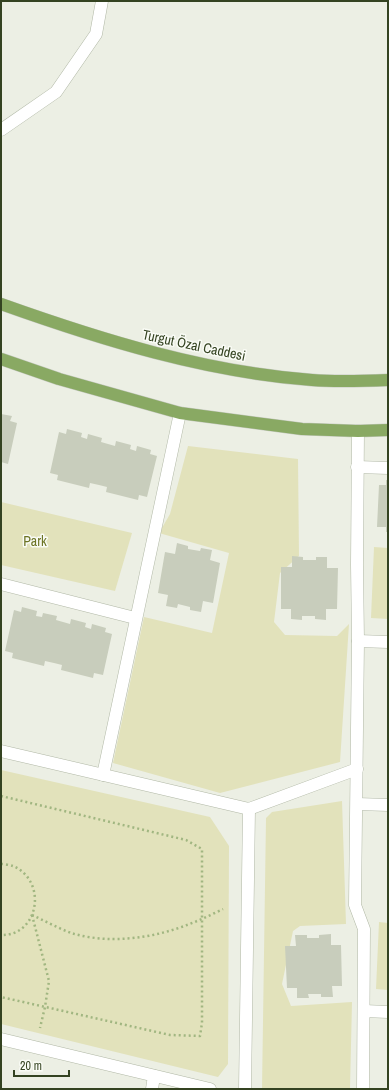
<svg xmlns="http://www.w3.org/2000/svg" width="389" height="1090" font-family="'Archivo Narrow',sans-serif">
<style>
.green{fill:#e2e2bb}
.building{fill:#c8cdbc}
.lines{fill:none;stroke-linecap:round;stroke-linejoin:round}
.street-casing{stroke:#b1b8a6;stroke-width:13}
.primary-casing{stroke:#c6cac1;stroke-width:13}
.path{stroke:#a1b681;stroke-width:2.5;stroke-dasharray:2 3;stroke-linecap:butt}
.street{stroke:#fff;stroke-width:12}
.primary{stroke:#89a963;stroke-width:12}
.labels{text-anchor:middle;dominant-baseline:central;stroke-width:3;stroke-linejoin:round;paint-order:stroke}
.street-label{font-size:14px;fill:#344321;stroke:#f9fbf5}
.park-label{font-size:14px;fill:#6c7424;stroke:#f9fbf5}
</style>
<rect width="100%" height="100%" fill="#ecefe4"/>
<g class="green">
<path d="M188 446 298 459 299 556 280 573 274 622 285 635 337 636 349 624 340 762 220 793 113 763 144 617 212 633 229 553 159 533 170 514Z"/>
<path d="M1 502 132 533 115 591 1 565Z"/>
<path d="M374 547 388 548V619L371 618Z"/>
<path d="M1 770 210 817 229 846 228 1064 218 1077 1 1024Z"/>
<path d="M342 801 346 924 300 926 293 931 282 984 291 1006 352 1002 350 1089H262L266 818 272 812Z"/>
<path d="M379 922 388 923V990L376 989Z"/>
</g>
<g class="building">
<path d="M1 414 12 416 10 421 17 423 8 464 1 462Z"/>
<path d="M67 429 82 433 81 437 87 439 88 434 102 438 101 442 115 446 116 441 131 445 130 449 136 451 137 446 151 450 150 454 157 456 147 497 139 495 138 500 106 492 107 487 99 485 90 483 89 488 57 480 58 475 50 473 59 432 66 434Z"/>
<path d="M386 480H388V532H386V527H377L379 485H386Z"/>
<path d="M177 543 188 546V549L200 551 201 548 212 550 210 560 220 563 213 603 203 601 201 612 190 610V607L178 604 177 608 166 606 168 595 158 593 165 552 175 554Z"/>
<path d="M292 556 303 557V560H316V557H327V568H338L337 609H326V620L315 619V616H302V620L291 619V609H281V567H292Z"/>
<path d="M22 607 37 611 36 616 42 617 43 613 57 616 56 620 70 624 71 619 86 623 85 627 91 629 92 624 106 628 105 632 112 634 103 675 94 673 93 678 61 670 62 665 54 663 45 661 44 666 12 658 13 653 5 651 14 610 21 612Z"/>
<path d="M331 934V945H341L342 986H332L333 997H321V994H308L309 998H297V988H287L285 946H296L295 935H307V938H319V935Z"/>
</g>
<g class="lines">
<defs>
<g id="street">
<path d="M1 130 56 92 96 34 102 1"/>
<path d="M357 467 388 468"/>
<path d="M1 584 135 618"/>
<path d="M358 641 357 565 358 431"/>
<path d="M1 751 249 809 357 769"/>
<path d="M103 775 180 413"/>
<path d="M357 804 388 805"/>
<path d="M364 1011 388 1012"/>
<path d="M1 1039 210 1089"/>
<path d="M152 1089 154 1076"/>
<path d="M245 1089 249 809"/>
<path d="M363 1089 364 929 355 905 358 641 388 642"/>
</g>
<g id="primary">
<path d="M1 304C102 340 205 372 312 380 337 382 363 381 388 380"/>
<path d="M1 359 59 379 180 413 302 429 358 431 388 430"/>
</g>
</defs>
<use href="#street" class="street-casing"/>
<use href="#primary" class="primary-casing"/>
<g class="path">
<path d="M1 796 186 840 202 849V1023L200 1036 170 1035 1 997"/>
<path d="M1 864C5 864 10 865 13 866 48 881 39 936 1 935"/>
<path d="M32 915C45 921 58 928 71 933 84 937 99 939 113 939 154 939 187 927 223 909"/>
<path d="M32 915 49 981 45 1007 40 1028"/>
</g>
<use href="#street" class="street"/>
<use href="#primary" class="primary"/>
</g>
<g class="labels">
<g class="street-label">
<text transform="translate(194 345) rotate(12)">Turgut Özal Caddesi</text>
</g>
<g class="park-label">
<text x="35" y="541">Park</text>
</g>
</g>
<rect width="389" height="1090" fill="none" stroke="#344321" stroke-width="4"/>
<path d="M14 1070v6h55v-6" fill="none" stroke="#344321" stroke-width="2"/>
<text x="20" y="1070" font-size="12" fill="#344321" stroke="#f9fbf5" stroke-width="3" paint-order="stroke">20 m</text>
</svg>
